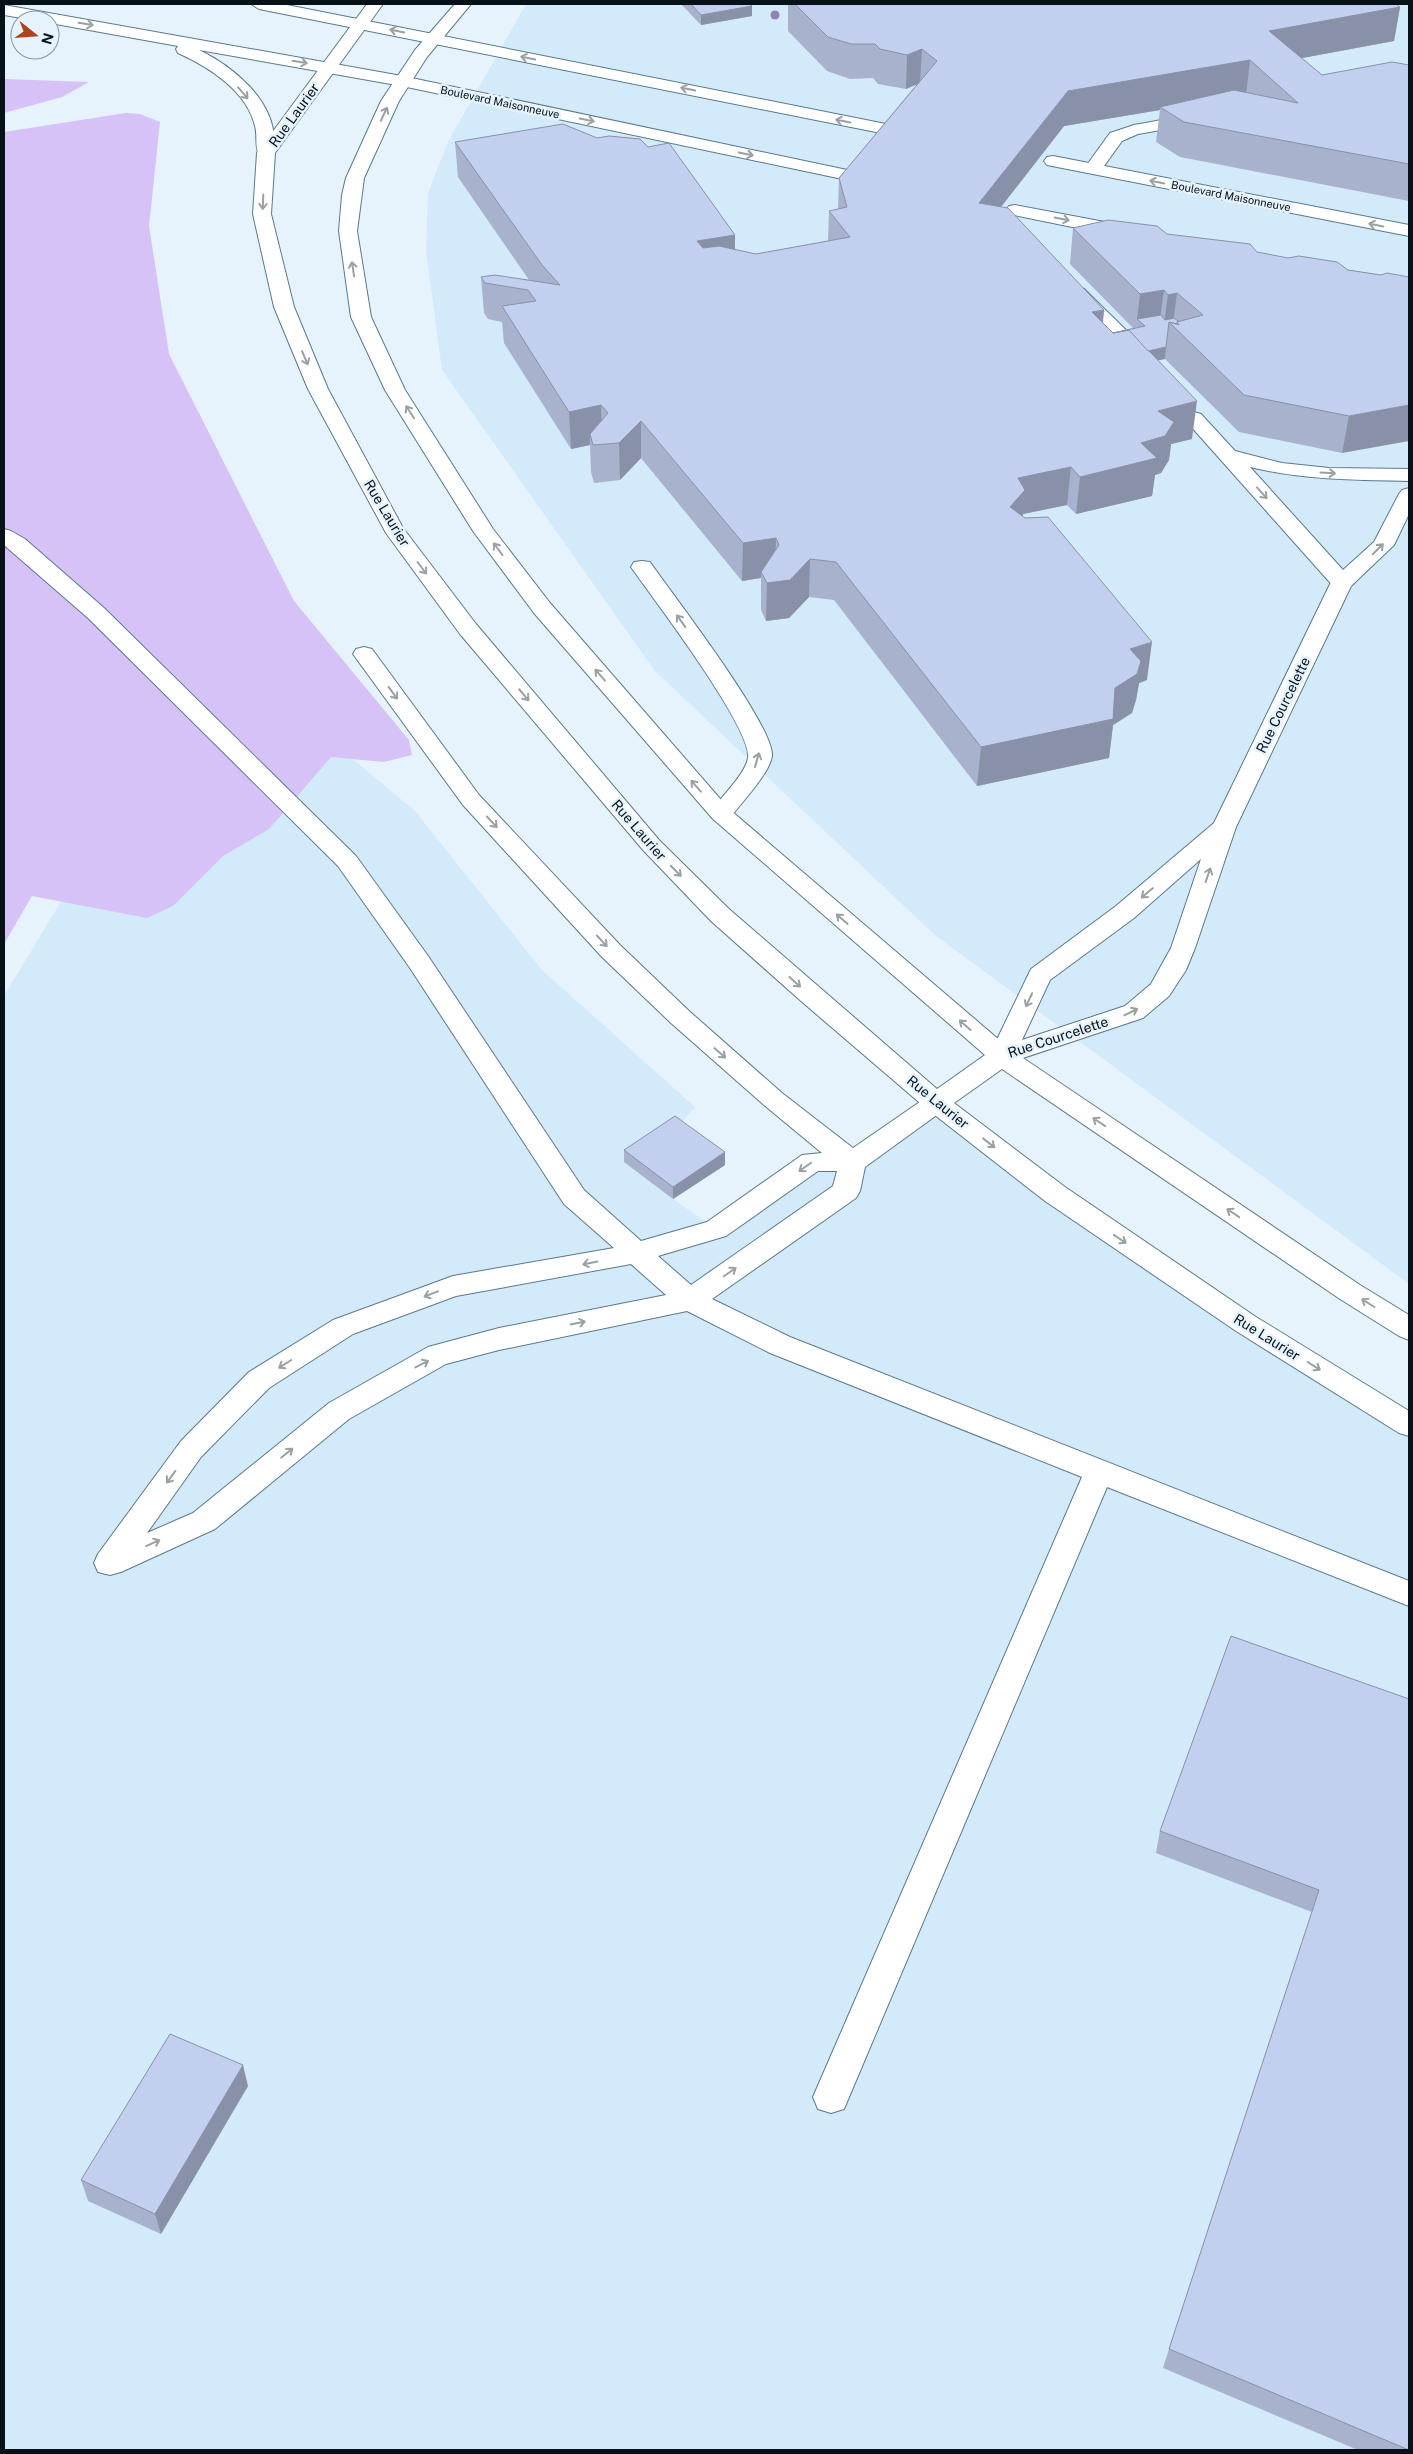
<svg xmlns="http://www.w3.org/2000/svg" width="1413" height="2454" font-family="'Public Sans',sans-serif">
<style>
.built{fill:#d2eafa}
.green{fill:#d6c2f7}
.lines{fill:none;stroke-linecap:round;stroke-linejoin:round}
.service-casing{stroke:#5a798b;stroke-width:2}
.minor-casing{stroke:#5a798b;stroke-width:2}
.secondary-casing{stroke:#5a798b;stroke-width:2}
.primary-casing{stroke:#5a798b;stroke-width:2}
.service{fill:#fff;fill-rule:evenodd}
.minor{fill:#fff;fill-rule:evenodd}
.secondary{fill:#fff;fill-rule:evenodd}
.primary{fill:#fff;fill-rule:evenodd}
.tree{fill:#9480b9}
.wall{fill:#a8b2cd}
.shaded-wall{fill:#8891a7}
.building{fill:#c3cfee;stroke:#8891a7}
.oneway{stroke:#9ba0a3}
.labels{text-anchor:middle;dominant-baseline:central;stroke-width:5;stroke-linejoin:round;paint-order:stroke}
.far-street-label{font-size:11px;fill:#061118;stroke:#e6f3fc}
.street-label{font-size:14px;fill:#061118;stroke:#e6f3fc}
</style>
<rect width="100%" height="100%" fill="#e6f3fc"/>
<g class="built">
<path d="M526 4H1409V1284L936 936 655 671 442 370 426 251 428 193 448 142Z"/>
<path d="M332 742 415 811 542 970 695 1107 675 1129 725 1165 673 1199 716 1229 812 1162H852L936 1103 1246 1324 1409 1425V2450H4V996L77 875Z"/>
</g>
<g class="green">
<path d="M4 79 89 82 62 97 4 113Z"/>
<path d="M126 113 140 114 160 122 149 226 169 354 294 601 409 740 412 755 384 762 331 757 269 829 223 856 173 906 147 918 32 896 4 944V132Z"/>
</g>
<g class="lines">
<defs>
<g id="service">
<path d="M1195 114 1201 115 1204 119 1201 123 1138 134 1122 141 1099 173H1087L1084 169 1110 133 1134 125Z"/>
<path d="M1077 287 1084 289 1133 337 1136 341 1133 345H1119L1070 297 1068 293 1070 289Z"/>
<path d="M1194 412 1201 414 1235 451 1282 463 1329 468 1409 469V481C1355 480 1303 480 1250 467L1343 570 1374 542 1399 494 1402 490 1409 488V514L1394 545 1350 587 1342 588 1334 587 1187 422 1184 418 1187 414Z"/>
<path d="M4 529 11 531 25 539 104 608 356 856 428 956 584 1190 641 1241 707 1222 802 1155 822 1153 764 1105 671 1023 602 957 463 805 353 654 356 649 364 647 372 649 479 795 620 945 689 1011 782 1093 853 1148 927 1097 936 1094 945 1097 949 1103 945 1109 865 1167 860 1191 856 1198 712 1299 790 1337 1409 1581V1606L1107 1487 844 2109 831 2113 818 2109 813 2097 1082 1477 770 1353 687 1311 499 1350 446 1364 349 1419 215 1529 121 1572 110 1575 98 1572 94 1563 98 1554 181 1441 249 1372 333 1320 453 1276 614 1248 564 1204 410 968 338 866 88 618 4 545ZM818 1171H837L833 1186 691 1285 658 1256 726 1236ZM631 1264 666 1295 499 1328 428 1347 329 1403 193 1513 147 1533 201 1457 269 1388 353 1334 456 1296Z"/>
<path d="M642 561 650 562C672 594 774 725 772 756 770 773 740 804 729 819L721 821 713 819 709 814C719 799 745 775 748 758 753 729 652 597 631 567L634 562Z"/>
</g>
<path id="minor" d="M1342 576 1350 577 1353 582 1236 827 1195 948 1186 970 1169 996 1143 1018 1002 1065 993 1062 989 1056 1031 969 1116 906 1214 823 1331 582 1334 577ZM1201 859 1171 948 1151 984 1125 1006 1022 1040 1050 980 1134 918Z"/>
<path id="secondary" d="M367 4H383L275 153 271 214 294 307 328 389 403 528 476 624 659 840 729 909 937 1089 985 1055 713 819 534 613 473 531 385 390 351 317 339 231 342 195 346 178 381 101 415 50 455 4H471L427 57 399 101 364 178 357 231 371 317 405 390 493 529 550 603 729 809 1011 1050 1360 1285 1409 1315V1340L1399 1336 1340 1299 1002 1069 954 1103 1065 1187 1256 1317 1409 1411V1436L1399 1433 1236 1331 1045 1201 927 1109 801 1001 711 921 643 850 460 634 386 533 308 389 274 307 253 214 257 153Z"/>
<g id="primary">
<path d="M251 4H282L891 125 897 126 900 130 897 134 891 135 259 9Z"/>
<path d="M4 5 402 76 852 171 858 172 861 176 858 180 852 181 402 86 199 50C232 66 272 98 274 138 274 145 276 151 272 157H260C254 148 258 136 255 126 247 91 209 67 178 53L176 49 178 46 50 23V20H33L4 15Z"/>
<path d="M1053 156 1409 225V236L1047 165 1044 161 1047 157Z"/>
<path d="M1015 205 1126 226 1132 228 1135 232 1132 236 1126 238 1009 214 1006 210 1009 206Z"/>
</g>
</defs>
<use href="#service" class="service-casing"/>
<use href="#minor" class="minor-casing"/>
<use href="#secondary" class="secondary-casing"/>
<use href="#primary" class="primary-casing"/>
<use href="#service" class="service"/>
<use href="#minor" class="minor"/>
<use href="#secondary" class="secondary"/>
<use href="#primary" class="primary"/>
</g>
<circle class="tree" cx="775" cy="15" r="4.5"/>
<g class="wall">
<path d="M681 4H750L752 16 701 25Z"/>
<path d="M788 4H1396L1400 7 1394 41 1302 58 1322 75 1409 65V201L1180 157 1156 142 1160 110 1064 126 1001 207 1104 310 1103 323 1113 333 1133 328 1070 264 1073 228 1167 234 1257 252 1348 270 1381 275 1342 453 1239 432 1165 359 1157 360 1192 439 1171 444 1169 460 1161 473 1155 475 1152 496 1076 514 1067 505 1023 514 1022 516 1147 680 1139 683 1136 700 1132 713 1113 725 1109 758 977 786 834 600 809 597 789 618 766 621 761 610V578L742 581 641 458 620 480 594 483 591 472 590 445 571 449 504 343 502 322 488 319 484 313 481 277 529 280 458 177 455 142 735 235V250L756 254 828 241 829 211 838 209 839 178 917 84 906 89 878 84 873 78 850 79 827 71 788 31Z"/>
<path d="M624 1150 725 1152V1165L673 1199 624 1162Z"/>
<path d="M1409 1699V2450H1358L1163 2368 1169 2349 1312 1912 1156 1853 1160 1831Z"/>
<path d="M248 2086 161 2234 88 2201 81 2180Z"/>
</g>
<g class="shaded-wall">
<path d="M752 6V16L701 25V15Z"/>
<path d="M1400 7 1394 41 1265 65 1269 31Z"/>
<path d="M922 49 920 83 906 89 907 55Z"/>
<path d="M1250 60 1246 95 1160 107V110L1064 126 976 239 979 203 1068 91Z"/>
<path d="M735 235V271L698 277 697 241Z"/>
<path d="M1164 290 1159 326H1145L1137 319 1140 294Z"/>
<path d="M1177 293 1173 325 1169 322 1163 331 1168 295Z"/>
<path d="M1104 310 1100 346 1092 312Z"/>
<path d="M1166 347 1165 359 1109 370 1111 359Z"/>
<path d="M1197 401 1192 439 1171 444 1169 460 1161 473 1155 475 1152 496 1076 514 1080 477 1141 443 1158 411Z"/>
<path d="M601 405 602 442 590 434V445L571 449 569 412Z"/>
<path d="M1409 405V441L1342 453 1349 416Z"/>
<path d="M641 421V458L620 480 619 443Z"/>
<path d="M1071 467 1067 505 1023 514 1021 528 1010 507 1018 478Z"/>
<path d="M776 538 775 576 761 572V578L742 581 743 543Z"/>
<path d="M810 559 809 597 789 618 766 621 767 583Z"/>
<path d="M1152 642 1147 680 1139 683 1136 700 1132 713 1113 725 1109 758 977 786 981 747 1115 688 1130 649Z"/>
<path d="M725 1152V1165L673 1199V1187Z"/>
<path d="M243 2065 248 2086 161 2234 155 2214Z"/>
</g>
<g class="building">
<path d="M691 4H750L752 6 701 15Z"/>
<path d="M795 4H1396L1400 7 1269 31 1322 75 1392 62 1409 65V164L1184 122 1160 107 1234 90 1298 103 1250 60 1068 91 979 203 1008 208 1104 310 1092 312 1113 333 1129 330 1197 401 1158 411 1174 422 1165 436 1141 443 1157 458 1080 477 1071 467 1018 478 1025 490 1010 507 1025 518 1048 517 1152 642 1130 649 1141 661 1137 674 1115 688 1113 719 981 747 836 562 810 559 790 580 767 583 761 572 779 545 776 538 743 543 641 421 619 443 593 445 590 434 608 413 601 405 569 412 502 306 536 301 528 290 485 283 481 277 495 275 560 285 542 265 455 142 563 124 597 138 609 136 640 139 648 147 669 143 735 235 697 241 703 248 719 246 756 254 850 237 829 211 847 207 839 178 937 61 922 49 907 55 880 49 875 44H851L828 37Z"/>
<path d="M1108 220 1157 226 1167 234 1250 244 1257 252 1288 258 1299 256 1337 262 1348 270 1381 275 1387 273 1409 277V405L1349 416 1244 395 1169 322 1179 325 1177 322 1203 315 1177 293 1168 295 1164 290 1140 294 1073 228Z"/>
<path d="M1161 315 1165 320 1174 318 1178 321 1177 322V324L1169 322 1166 347 1148 351 1129 330 1113 333 1145 326 1137 319Z"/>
<path d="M675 1116 725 1152 673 1187 624 1150Z"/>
<path d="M1231 1636 1409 1699V2450L1169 2349 1319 1890 1160 1831Z"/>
<path d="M170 2034 243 2065 155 2214 81 2180Z"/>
</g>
<defs><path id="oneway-shaft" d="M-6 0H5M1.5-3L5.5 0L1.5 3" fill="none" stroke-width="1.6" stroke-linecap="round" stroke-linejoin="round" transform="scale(1.25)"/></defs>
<g class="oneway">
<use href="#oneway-shaft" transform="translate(86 24) rotate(10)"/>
<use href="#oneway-shaft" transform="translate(397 31) rotate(-168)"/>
<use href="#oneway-shaft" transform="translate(528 58) rotate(-169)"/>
<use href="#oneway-shaft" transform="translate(300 62) rotate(10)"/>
<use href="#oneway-shaft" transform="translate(688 89) rotate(-169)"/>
<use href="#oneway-shaft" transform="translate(243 93) rotate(49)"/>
<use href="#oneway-shaft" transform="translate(384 114) rotate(-65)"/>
<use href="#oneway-shaft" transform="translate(587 120) rotate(12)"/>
<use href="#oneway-shaft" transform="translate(843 121) rotate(-169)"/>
<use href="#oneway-shaft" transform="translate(746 154) rotate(12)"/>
<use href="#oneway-shaft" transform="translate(1157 182) rotate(-169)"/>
<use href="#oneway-shaft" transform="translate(263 202) rotate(92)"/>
<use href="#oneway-shaft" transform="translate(1062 219) rotate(11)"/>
<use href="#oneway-shaft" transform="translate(1376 225) rotate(-169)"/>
<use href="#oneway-shaft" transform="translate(353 269) rotate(-99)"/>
<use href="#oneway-shaft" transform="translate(305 358) rotate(67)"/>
<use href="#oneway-shaft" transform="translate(410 412) rotate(-123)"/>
<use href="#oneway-shaft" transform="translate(1328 473) rotate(3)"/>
<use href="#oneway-shaft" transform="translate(1262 493) rotate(48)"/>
<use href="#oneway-shaft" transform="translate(498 549) rotate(-127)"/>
<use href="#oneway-shaft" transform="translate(1378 549) rotate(-45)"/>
<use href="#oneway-shaft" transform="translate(422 568) rotate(53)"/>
<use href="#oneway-shaft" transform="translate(681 621) rotate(-125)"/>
<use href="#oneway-shaft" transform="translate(600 675) rotate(-131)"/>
<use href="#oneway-shaft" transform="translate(393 693) rotate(54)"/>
<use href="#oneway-shaft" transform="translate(524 695) rotate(50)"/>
<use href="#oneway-shaft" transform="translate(757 760) rotate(-74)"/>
<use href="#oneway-shaft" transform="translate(696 786) rotate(-131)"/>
<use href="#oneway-shaft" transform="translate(492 822) rotate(47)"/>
<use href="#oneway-shaft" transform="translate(676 871) rotate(45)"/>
<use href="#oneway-shaft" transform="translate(1208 875) rotate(-71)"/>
<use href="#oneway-shaft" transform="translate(1147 893) rotate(140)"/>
<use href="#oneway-shaft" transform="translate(842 919) rotate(-139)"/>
<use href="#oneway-shaft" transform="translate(602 941) rotate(47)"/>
<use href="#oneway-shaft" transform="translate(795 982) rotate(42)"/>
<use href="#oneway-shaft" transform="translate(1029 1000) rotate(115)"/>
<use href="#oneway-shaft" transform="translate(1131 1012) rotate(-26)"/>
<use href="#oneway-shaft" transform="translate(965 1025) rotate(-139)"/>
<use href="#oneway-shaft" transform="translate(720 1053) rotate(41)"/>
<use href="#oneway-shaft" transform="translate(1099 1122) rotate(-146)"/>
<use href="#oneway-shaft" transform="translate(989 1143) rotate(38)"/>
<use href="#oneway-shaft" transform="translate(805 1167) rotate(145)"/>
<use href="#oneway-shaft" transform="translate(1233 1213) rotate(-146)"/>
<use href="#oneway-shaft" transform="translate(1120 1239) rotate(34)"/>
<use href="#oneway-shaft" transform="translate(590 1263) rotate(169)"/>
<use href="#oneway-shaft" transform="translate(730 1272) rotate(-35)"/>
<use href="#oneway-shaft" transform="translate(431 1294) rotate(159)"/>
<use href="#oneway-shaft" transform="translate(1368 1303) rotate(-148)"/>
<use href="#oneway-shaft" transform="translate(578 1323) rotate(-11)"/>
<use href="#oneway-shaft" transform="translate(285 1364) rotate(148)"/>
<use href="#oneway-shaft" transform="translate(422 1364) rotate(-27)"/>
<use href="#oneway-shaft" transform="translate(1314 1366) rotate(32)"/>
<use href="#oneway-shaft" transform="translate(287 1453) rotate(-39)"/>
<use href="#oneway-shaft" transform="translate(171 1477) rotate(126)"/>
<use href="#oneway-shaft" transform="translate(153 1543) rotate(-24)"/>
</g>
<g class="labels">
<g class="far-street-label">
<text transform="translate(500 102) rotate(12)">Boulevard Maisonneuve</text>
<text transform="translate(1231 196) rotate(11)">Boulevard Maisonneuve</text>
</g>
<g class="street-label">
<text transform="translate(294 115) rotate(-54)">Rue Laurier</text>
<text transform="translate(387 513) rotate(59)">Rue Laurier</text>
<text transform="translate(1283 705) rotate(-64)">Rue Courcelette</text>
<text transform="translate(639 830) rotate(49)">Rue Laurier</text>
<text transform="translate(1058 1037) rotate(-18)">Rue Courcelette</text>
<text transform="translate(938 1102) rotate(39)">Rue Laurier</text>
<text transform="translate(1267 1337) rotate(32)">Rue Laurier</text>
</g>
</g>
<rect width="1413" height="2454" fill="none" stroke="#061118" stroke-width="10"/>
<g transform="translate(35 35) rotate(107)"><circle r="24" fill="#e6f3fc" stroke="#8c99a1"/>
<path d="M0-4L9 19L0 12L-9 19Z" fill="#ab451c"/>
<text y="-8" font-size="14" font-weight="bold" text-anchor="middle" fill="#061118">N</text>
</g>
</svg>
